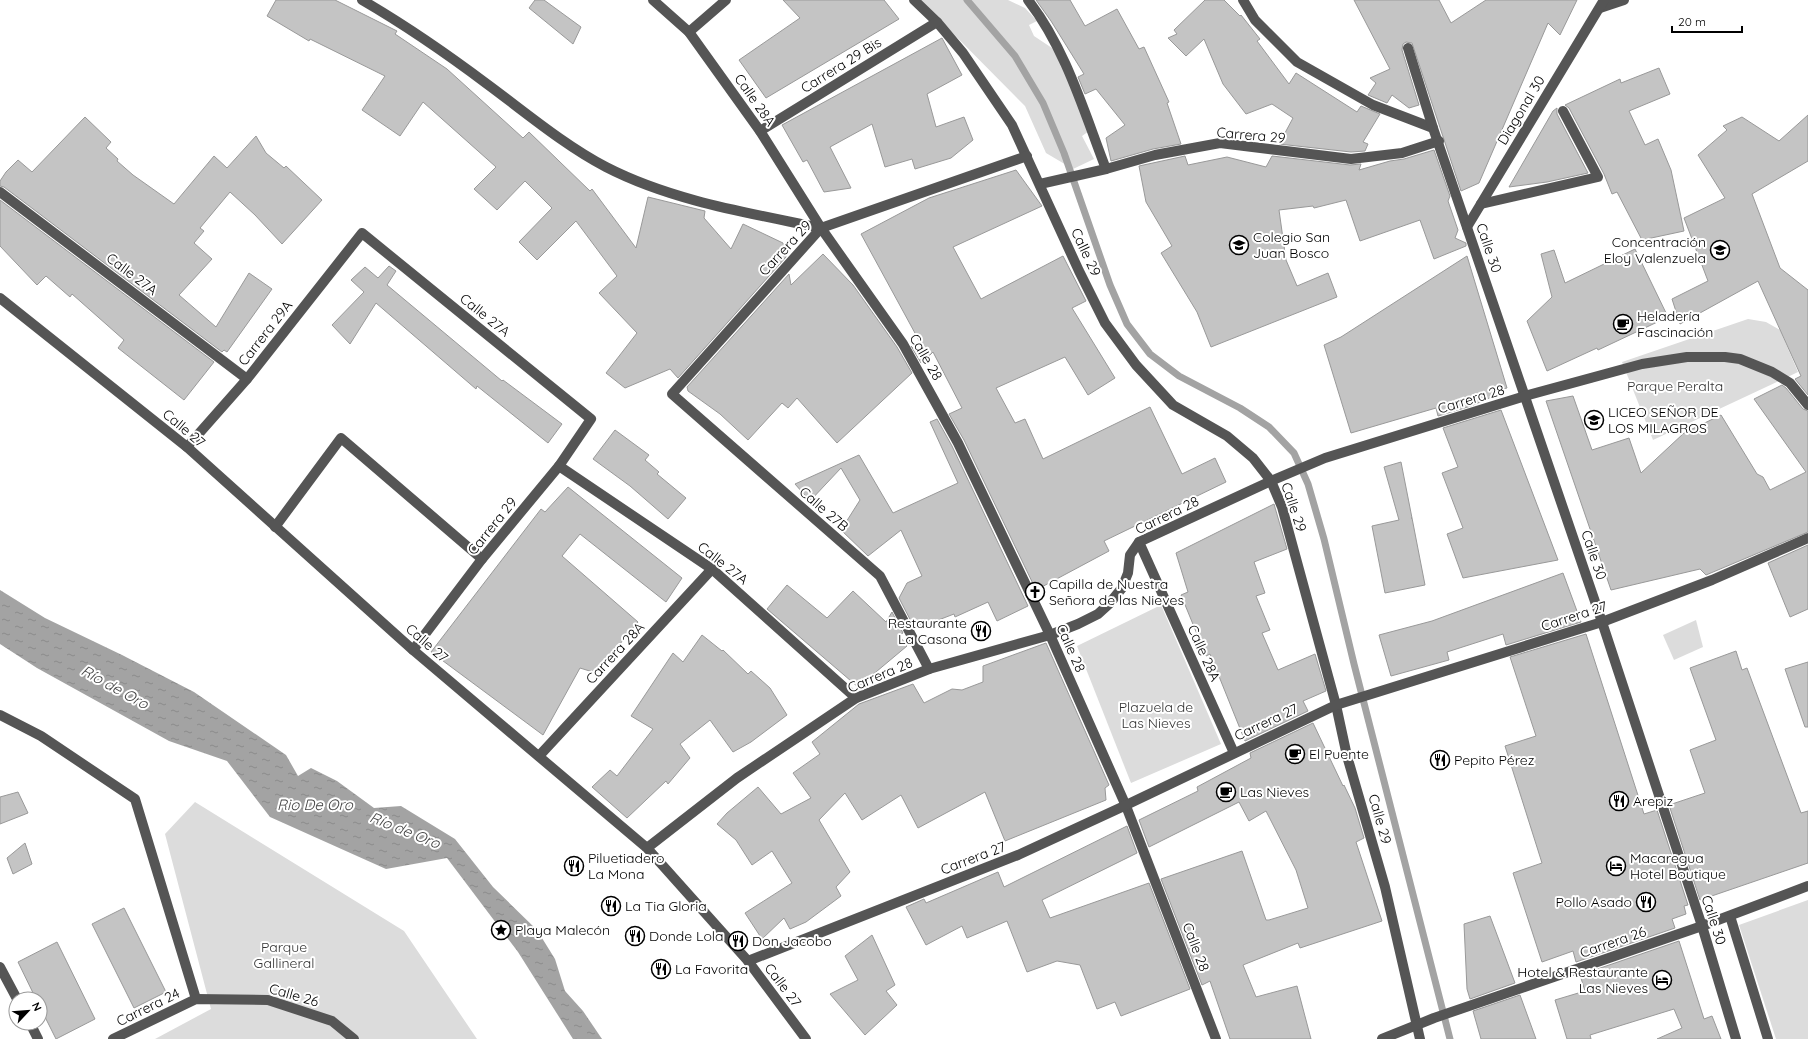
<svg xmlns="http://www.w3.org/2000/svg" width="1808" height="1039" font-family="Quicksand,sans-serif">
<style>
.green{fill:#dcdcdc}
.water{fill:url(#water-ripples)}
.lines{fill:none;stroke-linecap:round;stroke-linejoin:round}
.stream{stroke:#a3a3a3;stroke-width:7}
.building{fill:#c4c4c4;stroke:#999}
.minor{stroke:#555;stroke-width:10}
.labels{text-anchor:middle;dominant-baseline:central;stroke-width:4;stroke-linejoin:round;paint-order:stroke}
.street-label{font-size:14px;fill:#000;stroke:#fff}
.poi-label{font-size:14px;fill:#000;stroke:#fff;text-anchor:start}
.park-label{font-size:14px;fill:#333;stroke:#fff}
.water-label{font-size:15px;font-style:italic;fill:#444;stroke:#fff}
</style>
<defs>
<pattern id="water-ripples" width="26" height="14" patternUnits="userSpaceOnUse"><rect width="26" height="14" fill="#a3a3a3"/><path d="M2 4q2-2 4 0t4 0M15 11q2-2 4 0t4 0" fill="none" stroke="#8b8b8b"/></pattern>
</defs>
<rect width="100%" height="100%" fill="#fff"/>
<g class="green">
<path d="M920 0H1008L1025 8 1037 21 1029 25 1034 36 1055 50 1065 71 1077 104 1083 118 1092 129 1082 136 1094 159 1073 169 1046 153 1025 106Z"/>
<path d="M1748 319 1766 322 1780 330 1798 372 1653 440 1622 362Z"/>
<path d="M1161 605 1221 744 1131 783 1077 646Z"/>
<path d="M1696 620 1703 647 1674 660 1663 635Z"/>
<path d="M195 802 404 931 477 1039H155L211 1009 165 834Z"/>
<path d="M1808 900V1039H1776L1739 925Z"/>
</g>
<path class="water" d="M0 590 45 618 122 655 194 692 286 755 298 776 311 768 337 781 374 808 401 806 455 839 493 887 537 930 555 959 565 991 583 1011 602 1039H573L518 952 447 858 386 869 270 817 227 761 169 741 37 668 0 644Z"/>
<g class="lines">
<path class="stream" d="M967 0 1015 56 1043 103 1064 153 1110 285 1127 324 1150 354 1179 376 1240 408 1269 427 1294 453 1308 484 1324 539 1354 664 1450 1039"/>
</g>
<g class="building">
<path d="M276 0H335L397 31 395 34 447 69 523 138 529 132 590 191 592 189 636 248 648 197 705 211 704 218 731 249 743 224 783 243 786 257 678 378 670 369 625 388 606 373 637 333 599 293 617 276 576 221 537 260 519 242 552 208 525 181 497 210 474 189 496 167 423 102 400 136 362 110 385 76 310 39 309 41 267 16Z"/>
<path d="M535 0H544L581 27 573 44 529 8Z"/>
<path d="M783 0H884L899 19 766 98 739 60 800 18Z"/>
<path d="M1036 0H1070L1085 26 1117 9 1139 49 1144 47 1169 102 1167 103 1181 144 1153 149 1111 161 1106 138 1125 125 1096 89 1085 94 1078 77 1084 74 1051 21Z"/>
<path d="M1205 0H1224L1240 16 1241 15 1260 39 1257 41 1289 84 1296 73 1357 112 1361 106 1380 114 1363 142 1368 144 1365 151 1351 152 1279 144 1293 118 1272 104 1246 114 1223 84 1204 39 1186 56 1168 38 1177 34 1174 30Z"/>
<path d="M1354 0H1439L1451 23 1486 0H1577L1560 35 1548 23 1479 183 1461 191 1412 43 1406 42 1403 44 1402 50 1419 105 1409 108 1392 95 1387 103 1368 95 1376 83 1370 78 1390 69Z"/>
<path d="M942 38 962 75 927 94 936 127 964 117 973 140 951 158 915 169 912 159 885 167 872 124 830 147 851 188 824 192 807 160 803 162 782 125Z"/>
<path d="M1659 68 1670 94 1629 111 1645 145 1658 139 1671 170 1684 231 1642 240 1617 192 1612 194 1604 174 1569 108 1565 105 1620 79 1621 83Z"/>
<path d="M1557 108V114L1588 173 1547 182 1509 187 1553 111Z"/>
<path d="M1808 115V161L1752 194 1780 268 1808 290V395L1795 379 1801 376 1758 281 1680 324 1672 299 1708 281 1684 218 1725 198 1698 155 1727 130 1723 126 1742 117 1779 141Z"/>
<path d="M85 117 111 142 106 148 118 159 117 161 133 175 174 204 214 156 227 168 256 136 266 153 284 168 286 166 322 200 282 244 255 215 230 192 200 228 204 231 194 243 212 259 179 295 216 327 249 273 272 289 227 352 224 350 222 352 4 187 0 186V181L6 172 18 160 32 172Z"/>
<path d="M1434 150 1450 196 1448 201 1458 230 1455 238 1466 243V246L1434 259 1420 220 1360 241 1346 200 1314 208 1313 206 1279 210 1286 260 1297 286 1328 273 1337 297 1211 347 1197 312 1161 253 1172 246 1146 202 1139 166 1185 156 1188 165 1227 157 1266 167 1272 156 1350 165 1361 164 1359 170 1390 161 1404 159Z"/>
<path d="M1016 170 1042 206 953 247 981 299 1063 256 1086 301 1072 308 1115 378 1088 395 1065 357 996 388 1015 423 1025 419 1043 459 1150 407 1182 474 1215 458 1226 482 1104 541 1109 551 1036 590 964 440 949 414 962 408 933 352 928 357 861 234 929 198Z"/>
<path d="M0 200 214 362 184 400 118 348 124 340 72 294 70 297 46 276 37 285 0 246Z"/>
<path d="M1635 249 1668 317 1598 350 1597 348 1547 371 1527 321 1552 297 1541 254 1554 250 1565 283Z"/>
<path d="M823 254 853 285 897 347 912 373 837 443 797 398 788 408 782 403 748 440 720 414 688 391 687 387 789 274 791 285Z"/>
<path d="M1467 256 1507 388 1494 391 1496 395 1471 406 1438 416 1436 408 1351 433 1324 345 1341 337Z"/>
<path d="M389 266 396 271 387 285 502 381 503 380 562 424 548 443 477 386 476 389 376 303 350 344 332 325 364 292 351 280 365 267 378 278Z"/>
<path d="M911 346 925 360 921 363Z"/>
<path d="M1782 385 1786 388 1803 409 1808 411V532L1706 575 1700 569 1611 590 1546 401 1573 396 1592 450 1629 438 1641 473 1684 433 1721 415 1757 474 1763 477 1770 490 1806 472 1754 399Z"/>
<path d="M1501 410 1558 560 1463 578 1447 534 1463 528 1442 473 1458 467 1443 428Z"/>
<path d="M937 419 952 446 1028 606 997 621 988 602 955 617 954 614 915 629 899 598 907 583 922 576 901 530 868 556 841 530 860 500 841 468 810 501 795 484 859 455 893 513 958 483 930 422Z"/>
<path d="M615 430 649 455 645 460 659 472 657 474 686 498 668 519 630 486 593 459Z"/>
<path d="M1401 462 1412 518H1411H1412L1425 585 1385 593 1372 526 1399 520 1384 467Z"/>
<path d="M568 487 682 578 666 602 580 534 562 556 638 622 596 673 580 668 543 735 431 652 541 509 545 512Z"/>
<path d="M1274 504 1287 549 1254 562 1265 593 1256 596 1270 630 1262 633 1278 670 1315 654 1326 691 1303 701 1308 711 1245 741 1210 654 1206 656 1181 595 1188 592 1176 553Z"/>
<path d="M1808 545V609L1790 617 1768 563Z"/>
<path d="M1563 573 1581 622 1506 645 1503 634 1447 652 1449 660 1391 676 1379 635 1432 621Z"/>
<path d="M787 585 827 618 853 591 886 622 892 612 903 633 899 635 907 646 858 687 767 609Z"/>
<path d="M1586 634 1644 814 1657 810 1688 905 1684 906 1686 914 1672 919 1675 928 1576 962 1573 951 1542 962 1513 873 1542 863 1505 746 1536 736 1510 657Z"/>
<path d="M702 635 722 651 723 650 748 674 751 671 770 688 787 715 751 742 733 752 710 720 680 744 690 758 668 784 666 781 627 818 592 787 610 770 617 776 653 729 631 716 673 653 683 662Z"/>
<path d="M1046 643 1109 785 1105 788 1106 800 1005 841 985 792 918 828 901 795 862 820 845 793 819 820 850 872 836 887 841 896 806 922 790 929 784 918 762 939 745 913 792 883 772 851 752 865 736 840 717 824 727 813 758 787 781 814 811 798 793 773 820 754 812 742 859 704 913 684 924 703 952 689 962 690 983 682V666Z"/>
<path d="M1736 651 1742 670 1747 668 1801 813 1808 811V863L1700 900 1669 805 1705 793 1690 750 1716 740 1690 668Z"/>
<path d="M1808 662V727H1805L1785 669Z"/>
<path d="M1313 723 1343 786 1344 785 1355 808 1364 838 1356 842 1382 921 1300 948 1298 943 1243 965 1256 997 1297 986 1311 1039H1230L1210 981 1202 985 1161 879 1242 851 1266 920H1269L1308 908 1296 870 1266 811 1249 821 1239 802 1149 847 1139 820 1198 791 1197 787 1251 758 1250 753Z"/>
<path d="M18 792 28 813 0 824V797Z"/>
<path d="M1127 826 1137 853 1042 900 1050 918 1149 883 1190 989 1121 1016 1115 1002 1097 1009 1080 965 1057 961 1027 972 1007 921 967 938 962 926 926 945 906 907 924 899 926 903 998 872 1004 887Z"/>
<path d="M25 843 32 864 13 874 7 858Z"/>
<path d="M124 908 166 992 134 1008 92 924Z"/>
<path d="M1490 916 1515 983 1470 999 1467 989 1464 924Z"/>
<path d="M872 935 895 985 886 991 897 1005 865 1035 830 994 858 980 845 956Z"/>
<path d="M1679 941 1704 1019 1712 1016 1721 1039H1657L1682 1028 1674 1009 1590 1035 1591 1039H1567L1555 1000 1585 991 1580 975Z"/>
<path d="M57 942 95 1019 56 1039 40 1007V999H36L18 962Z"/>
<path d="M1520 995 1536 1039H1481L1473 1011Z"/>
</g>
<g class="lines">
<g class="minor">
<path d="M362 0C405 25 447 54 487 84 525 112 564 145 606 167 672 201 749 213 821 228"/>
<path d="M653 0 689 32 760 131 821 228 903 344 958 443 1050 635 1126 806 1216 1039"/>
<path d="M914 0 937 22 963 53 1012 125 1079 271 1105 323 1136 365 1173 405 1227 436 1253 458 1271 481 1282 507 1336 705 1347 756 1385 887 1420 1039"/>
<path d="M1028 0C1066 49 1084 112 1106 169"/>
<path d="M1243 0 1255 20 1297 62 1373 105 1433 128"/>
<path d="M1600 8 1624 0"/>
<path d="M689 32 726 0"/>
<path d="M1408 48 1433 128 1602 622 1702 926 1736 1039"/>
<path d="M760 131 937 22"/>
<path d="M1040 184 1106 169 1155 155 1220 143 1351 159 1402 153 1439 141"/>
<path d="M0 192 247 379"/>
<path d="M1481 204 1598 177 1563 111"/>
<path d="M1467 227 1604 0"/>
<path d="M0 298 187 447 413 650 647 848 748 961 806 1039"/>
<path d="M187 447 247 379 362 233 591 419 559 466 482 559 413 650"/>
<path d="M559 466 712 569 856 698"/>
<path d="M275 527 341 438 482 559"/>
<path d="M1139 542 1234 753"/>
<path d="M929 669 880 576 672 394 821 228 1027 156"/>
<path d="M0 715 41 736 135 799 196 999"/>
<path d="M539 756 712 569"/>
<path d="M647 848 737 778 856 698 929 669 1050 635 1078 624 1098 614 1109 604 1122 588 1128 573 1130 555 1139 542 1271 481 1325 458 1525 396 1642 364 1687 357H1725L1740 359 1772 372 1790 383 1808 405"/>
<path d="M1730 916 1768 1039"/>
<path d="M748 961 1018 855 1122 807 1336 705 1602 622 1712 580 1808 538"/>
<path d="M0 967 17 999"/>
<path d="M30 1023 38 1039"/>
<path d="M113 1039 196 999 268 1000 332 1021 354 1039"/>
<path d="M1382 1039 1434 1018 1702 926 1808 886"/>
</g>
</g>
<defs>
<symbol id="school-ring" viewBox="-11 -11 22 22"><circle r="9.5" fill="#fff" stroke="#000" stroke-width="1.5"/><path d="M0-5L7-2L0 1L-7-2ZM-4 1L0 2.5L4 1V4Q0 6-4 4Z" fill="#000"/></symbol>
<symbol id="cafe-ring" viewBox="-11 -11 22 22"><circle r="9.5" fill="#fff" stroke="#000" stroke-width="1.5"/><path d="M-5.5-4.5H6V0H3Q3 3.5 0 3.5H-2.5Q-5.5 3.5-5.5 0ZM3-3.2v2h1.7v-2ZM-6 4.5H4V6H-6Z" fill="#000"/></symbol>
<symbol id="church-ring" viewBox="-11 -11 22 22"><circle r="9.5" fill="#fff" stroke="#000" stroke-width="1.5"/><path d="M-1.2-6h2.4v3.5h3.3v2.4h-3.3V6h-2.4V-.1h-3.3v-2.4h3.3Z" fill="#000"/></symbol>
<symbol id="restaurant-ring" viewBox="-11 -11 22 22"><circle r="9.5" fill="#fff" stroke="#000" stroke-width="1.5"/><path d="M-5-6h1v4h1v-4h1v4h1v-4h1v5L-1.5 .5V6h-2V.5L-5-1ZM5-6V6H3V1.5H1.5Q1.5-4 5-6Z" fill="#000"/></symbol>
<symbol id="hotel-ring" viewBox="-11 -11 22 22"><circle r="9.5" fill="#fff" stroke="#000" stroke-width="1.5"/><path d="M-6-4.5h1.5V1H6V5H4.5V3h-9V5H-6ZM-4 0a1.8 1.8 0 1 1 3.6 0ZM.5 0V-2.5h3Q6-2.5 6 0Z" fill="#000"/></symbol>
<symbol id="sight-ring" viewBox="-11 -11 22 22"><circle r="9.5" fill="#fff" stroke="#000" stroke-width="1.5"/><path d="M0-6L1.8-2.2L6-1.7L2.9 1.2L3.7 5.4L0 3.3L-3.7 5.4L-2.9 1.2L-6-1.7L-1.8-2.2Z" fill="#000"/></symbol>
</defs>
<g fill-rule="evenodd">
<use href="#school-ring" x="1228" y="234" width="22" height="22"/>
<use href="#school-ring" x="1709" y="239" width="22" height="22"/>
<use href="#cafe-ring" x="1612" y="313" width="22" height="22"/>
<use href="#school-ring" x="1583" y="409" width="22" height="22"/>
<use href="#church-ring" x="1024" y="581" width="22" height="22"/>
<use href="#restaurant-ring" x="970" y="620" width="22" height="22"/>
<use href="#cafe-ring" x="1284" y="743" width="22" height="22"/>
<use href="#restaurant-ring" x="1429" y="749" width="22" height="22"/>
<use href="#cafe-ring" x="1215" y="781" width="22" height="22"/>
<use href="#restaurant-ring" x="1608" y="790" width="22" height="22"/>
<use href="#restaurant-ring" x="563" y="855" width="22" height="22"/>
<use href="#hotel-ring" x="1605" y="855" width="22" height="22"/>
<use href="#restaurant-ring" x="1635" y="891" width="22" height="22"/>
<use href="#restaurant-ring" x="600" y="895" width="22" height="22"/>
<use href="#sight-ring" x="490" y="919" width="22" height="22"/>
<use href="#restaurant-ring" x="624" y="925" width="22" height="22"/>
<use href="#restaurant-ring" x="727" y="930" width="22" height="22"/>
<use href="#restaurant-ring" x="650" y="958" width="22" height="22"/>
<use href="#hotel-ring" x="1651" y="969" width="22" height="22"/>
</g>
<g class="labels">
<g class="street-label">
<text transform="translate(841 65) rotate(-32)">Carrera 29 Bis</text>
<text transform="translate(755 100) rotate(55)">Calle 28A</text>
<text transform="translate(1521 110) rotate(-59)">Diagonal 30</text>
<text transform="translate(1251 135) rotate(5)">Carrera 29</text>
<text transform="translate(785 248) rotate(-47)">Carrera 29</text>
<text transform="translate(1489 248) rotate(71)">Calle 30</text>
<text transform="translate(1086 252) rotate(65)">Calle 29</text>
<text transform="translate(132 274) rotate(37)">Calle 27A</text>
<text transform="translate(485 315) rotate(39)">Calle 27A</text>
<text transform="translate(265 333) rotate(-52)">Carrera 29A</text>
<text transform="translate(926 357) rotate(60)">Calle 28</text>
<text transform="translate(1471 399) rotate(-17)">Carrera 28</text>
<text transform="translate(184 428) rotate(40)">Calle 27</text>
<text transform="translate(1294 507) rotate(71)">Calle 29</text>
<text transform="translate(824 509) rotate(41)">Calle 27B</text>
<text transform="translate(1167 515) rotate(-26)">Carrera 28</text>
<text transform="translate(492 526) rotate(-51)">Carrera 29</text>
<text transform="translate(1594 555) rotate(71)">Calle 30</text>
<text transform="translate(723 563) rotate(38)">Calle 27A</text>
<text transform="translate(1574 616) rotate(-18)">Carrera 27</text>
<text transform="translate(427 643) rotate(41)">Calle 27</text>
<text transform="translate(1071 648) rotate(66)">Calle 28</text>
<text transform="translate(615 653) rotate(-47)">Carrera 28A</text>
<text transform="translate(1204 653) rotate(66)">Calle 28A</text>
<text transform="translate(880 675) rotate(-23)">Carrera 28</text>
<text transform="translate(1266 722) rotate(-25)">Carrera 27</text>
<text transform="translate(1380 819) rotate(74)">Calle 29</text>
<text transform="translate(973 858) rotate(-21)">Carrera 27</text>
<text transform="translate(1714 920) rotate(72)">Calle 30</text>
<text transform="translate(1613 942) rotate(-19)">Carrera 26</text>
<text transform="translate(1196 947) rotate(69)">Calle 28</text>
<text transform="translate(783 985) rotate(53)">Calle 27</text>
<text transform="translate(294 995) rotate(16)">Calle 26</text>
<text transform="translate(148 1007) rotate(-26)">Carrera 24</text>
</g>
<g class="poi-label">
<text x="1253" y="237">Colegio San<tspan x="1253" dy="16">Juan Bosco</tspan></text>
<text x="1706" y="242" text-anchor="end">Concentración<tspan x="1706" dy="16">Eloy Valenzuela</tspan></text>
<text x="1637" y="316">Heladería<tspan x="1637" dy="16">Fascinación</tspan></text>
<text x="1608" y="412">LICEO SEÑOR DE<tspan x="1608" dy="16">LOS MILAGROS</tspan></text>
<text x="1049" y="584">Capilla de Nuestra<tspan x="1049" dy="16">Señora de las Nieves</tspan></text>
<text x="967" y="623" text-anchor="end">Restaurante<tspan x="967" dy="16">La Casona</tspan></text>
<text x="1309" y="754">El Puente</text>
<text x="1454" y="760">Pepito Pérez</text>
<text x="1240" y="792">Las Nieves</text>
<text x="1633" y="801">Arepiz</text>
<text x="588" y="858">Piluetiadero<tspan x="588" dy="16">La Mona</tspan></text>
<text x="1630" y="858">Macaregua<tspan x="1630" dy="16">Hotel Boutique</tspan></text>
<text x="1632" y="902" text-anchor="end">Pollo Asado</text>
<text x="625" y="906">La Tia Gloria</text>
<text x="515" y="930">Playa Malecón</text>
<text x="649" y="936">Donde Lola</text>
<text x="752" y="941">Don Jacobo</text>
<text x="675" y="969">La Favorita</text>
<text x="1648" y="972" text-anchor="end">Hotel &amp; Restaurante<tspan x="1648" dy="16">Las Nieves</tspan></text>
</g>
<g class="park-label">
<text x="1675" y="386">Parque Peralta</text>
<text x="1156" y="707">Plazuela de<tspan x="1156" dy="16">Las Nieves</tspan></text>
<text x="284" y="947">Parque<tspan x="284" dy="16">Gallineral</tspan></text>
</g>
<g class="water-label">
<text transform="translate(115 687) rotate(29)">Río de Oro</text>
<text x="315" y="804">Rio De Oro</text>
<text transform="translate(405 830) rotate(22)">Río de Oro</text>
</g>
</g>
<g transform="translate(28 1011) rotate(64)"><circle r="19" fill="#ffffff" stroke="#999999"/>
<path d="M0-3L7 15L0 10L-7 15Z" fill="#000000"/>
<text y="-6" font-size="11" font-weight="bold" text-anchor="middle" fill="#000000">N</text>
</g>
<path d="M1672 26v6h70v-6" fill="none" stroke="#000000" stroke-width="2"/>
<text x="1678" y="26" font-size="12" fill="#000000" stroke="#ffffff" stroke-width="3" paint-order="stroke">20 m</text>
</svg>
